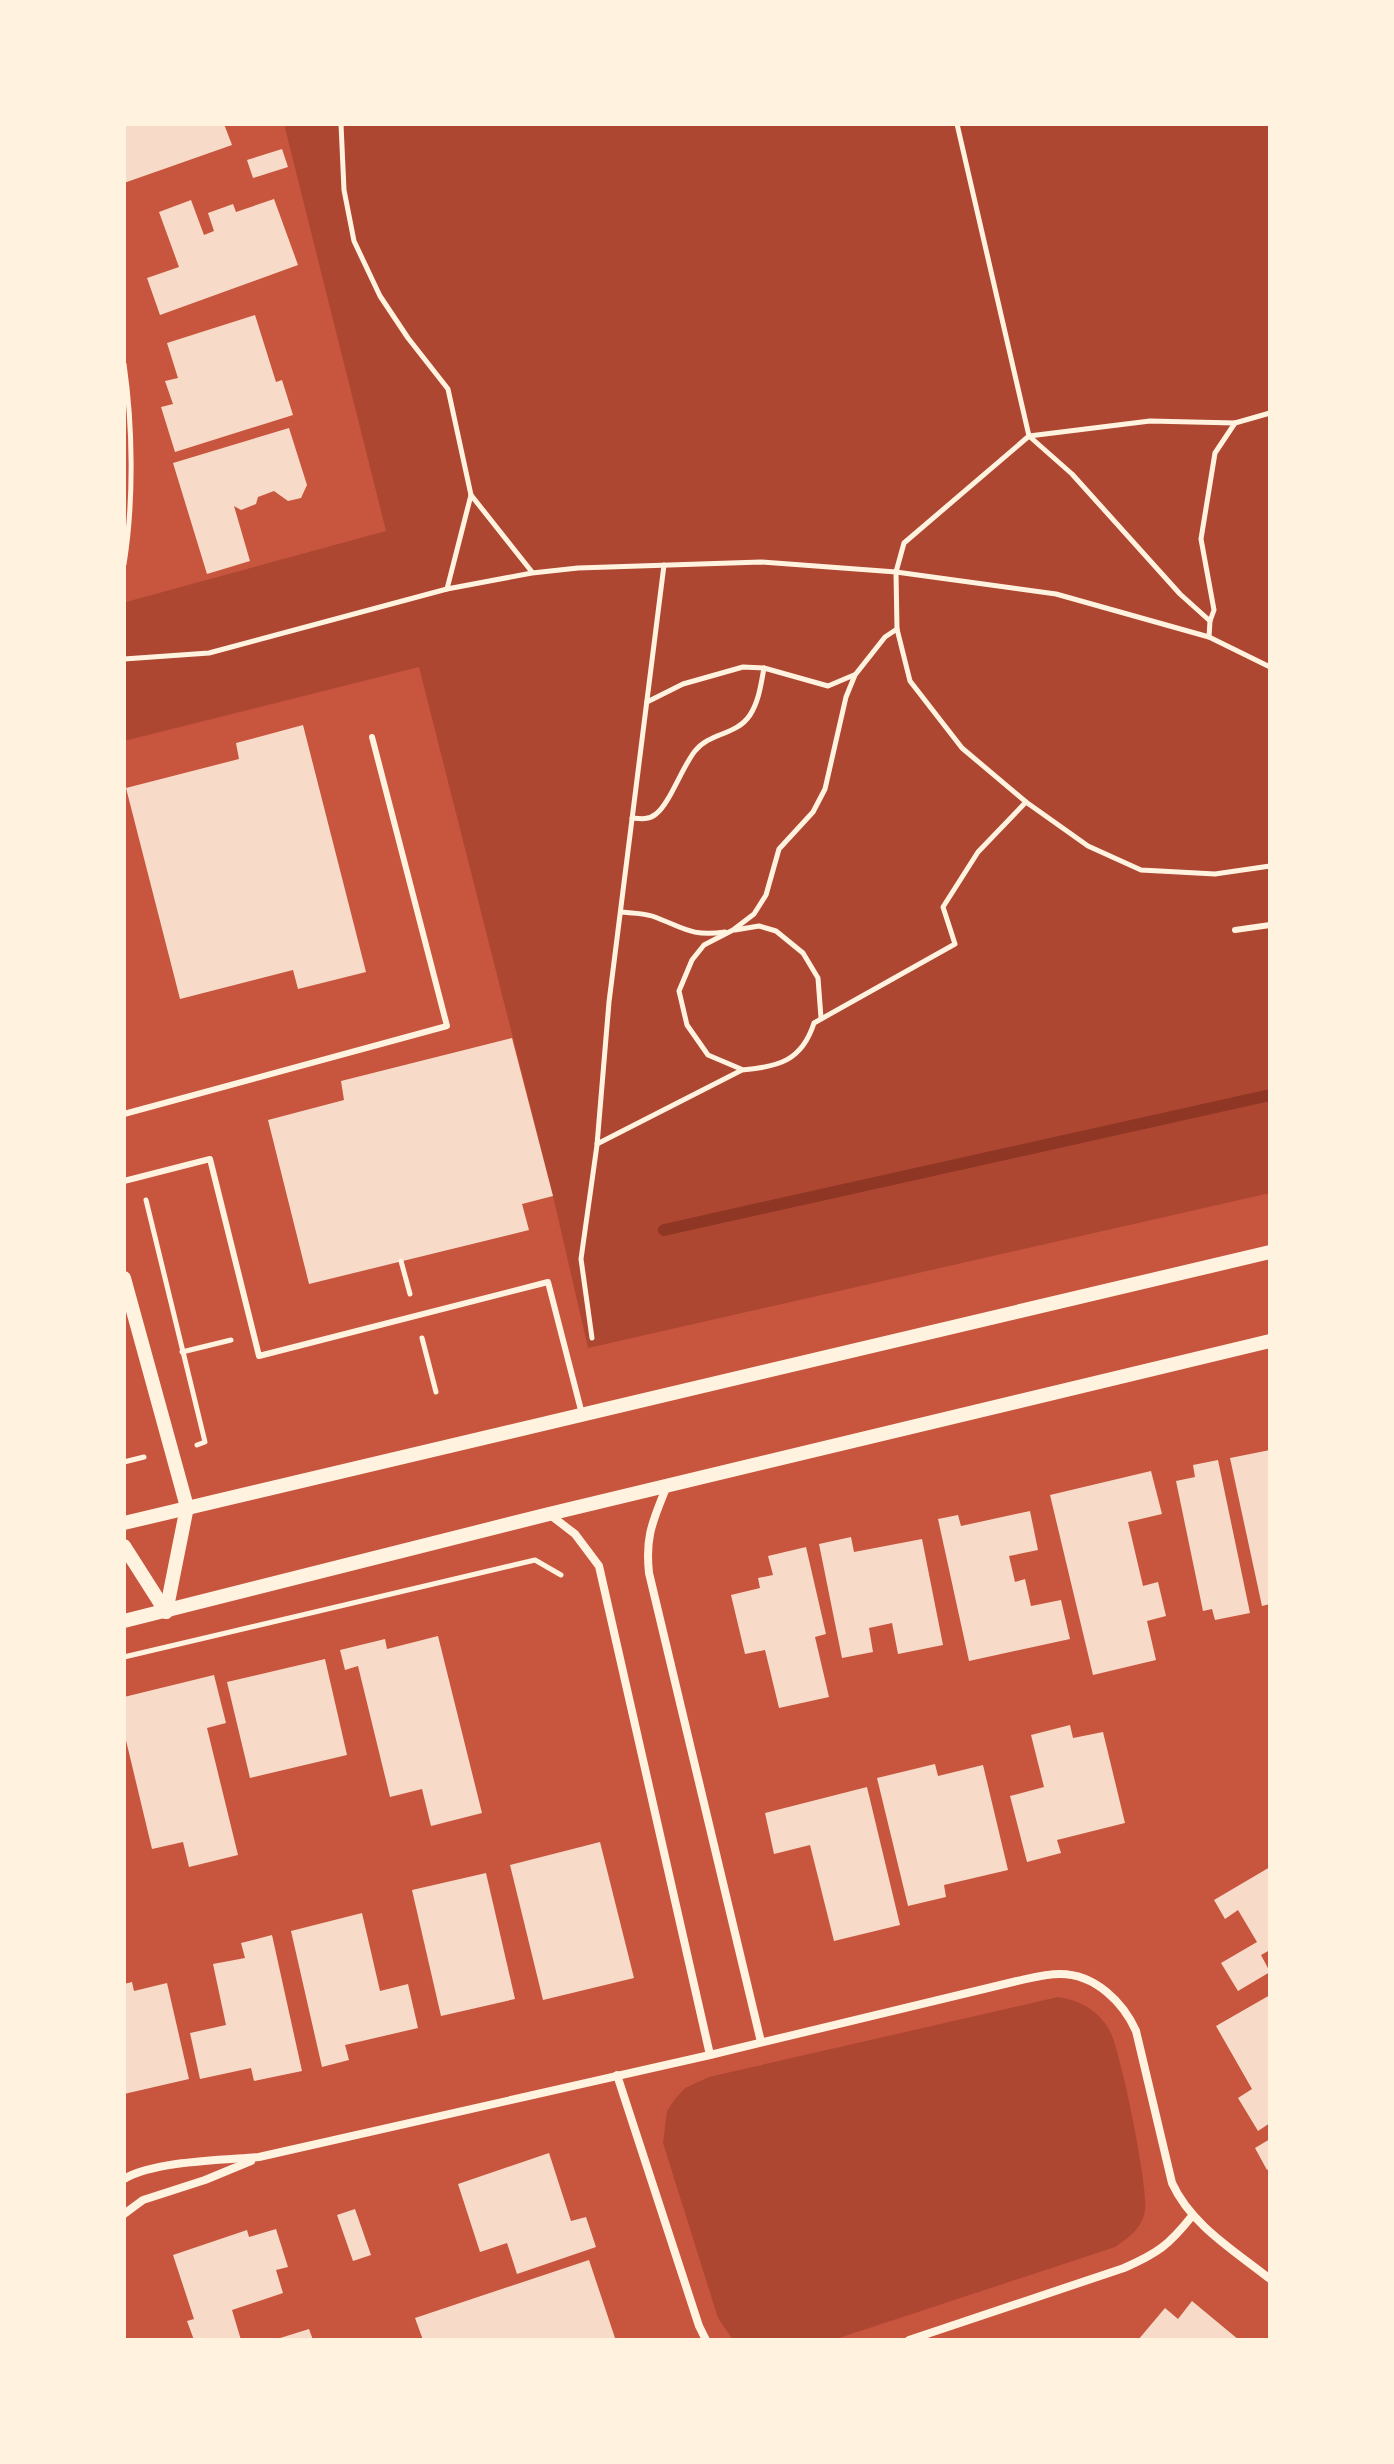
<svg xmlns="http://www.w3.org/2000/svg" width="1394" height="2464" font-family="'Exo 2',sans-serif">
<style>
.green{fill:#ae4732}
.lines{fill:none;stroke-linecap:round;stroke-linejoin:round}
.stream{stroke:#8f3625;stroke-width:12}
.building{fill:#f7dbc8}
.path{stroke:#fff3e0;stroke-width:5}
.service{stroke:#fff3e0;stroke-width:6}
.minor{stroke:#fff3e0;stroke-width:8}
.tertiary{stroke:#fff3e0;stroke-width:14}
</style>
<rect width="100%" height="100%" fill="#c8553d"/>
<g class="green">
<path d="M284 124H1270V1193L588 1348 553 1196 419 667 124 741 126 602 386 531Z"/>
<path d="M1058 1997C1080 2000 1097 2010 1109 2029 1120 2047 1149 2189 1145 2210 1143 2228 1128 2238 1115 2247L833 2340H733L718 2318 663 2143 667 2111 675 2099 685 2088 709 2077Z"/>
</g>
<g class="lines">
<path class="stream" d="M664 1230 1270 1095"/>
</g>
<g class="building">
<path d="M124 124H224L232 145 124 183Z"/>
<path d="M282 149 288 167 253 178 247 160Z"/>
<path d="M274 199 298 265 160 315 147 278 179 267 159 212 191 200 204 235 214 231 208 213 233 204 236 212Z"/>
<path d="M255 315 276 382 282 380 293 415 175 452 161 407 173 404 165 381 178 378 167 343Z"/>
<path d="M289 428 307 485 301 498 288 501 274 491 258 497 256 504 241 510 234 506 250 561 207 574 173 463Z"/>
<path d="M303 725 366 972 298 989 293 970 180 999 126 788 239 759 236 743Z"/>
<path d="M512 1038 553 1196 522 1204 529 1230 309 1284 268 1120 344 1100 341 1081Z"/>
<path d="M1270 1450V1604L1262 1606 1230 1458Z"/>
<path d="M1218 1460 1250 1613 1215 1620 1212 1609 1203 1611 1176 1481 1195 1477 1193 1465Z"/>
<path d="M1151 1471 1162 1514 1128 1522 1143 1586 1158 1582 1166 1616 1147 1621 1156 1660 1093 1675 1050 1495Z"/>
<path d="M1030 1511 1038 1550 1009 1556 1015 1582 1025 1579 1031 1606 1061 1600 1070 1639 969 1661 938 1519 958 1515 961 1526Z"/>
<path d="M851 1537 854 1552 922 1539 943 1645 898 1654 892 1623 869 1628 873 1652 842 1658 819 1544Z"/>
<path d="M806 1547 826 1634 815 1637 829 1697 779 1708 765 1650 745 1654 731 1595 760 1588 758 1578 773 1575 768 1556Z"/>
<path d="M438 1636 482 1813 431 1826 422 1789 390 1797 358 1666 345 1670 340 1650 385 1639 387 1649Z"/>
<path d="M325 1659 347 1755 250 1778 227 1682Z"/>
<path d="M214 1675 226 1723 207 1728 238 1855 189 1867 183 1842 152 1849 124 1732V1697Z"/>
<path d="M1070 1725 1073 1738 1103 1732 1125 1823 1057 1840 1061 1853 1027 1862 1010 1796 1044 1787 1031 1735Z"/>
<path d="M935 1764 938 1776 983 1765 1008 1870 944 1885 946 1897 908 1906 877 1778Z"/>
<path d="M867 1787 900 1925 834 1941 810 1845 774 1854 765 1813Z"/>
<path d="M600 1842 634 1978 543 2000 510 1865Z"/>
<path d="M1270 1867V1950L1261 1955 1270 1972 1238 1991 1221 1963 1257 1942 1238 1910 1225 1919 1214 1900Z"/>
<path d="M486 1873 515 1999 441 2016 412 1890Z"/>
<path d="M362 1913 380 1991 408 1984 418 2028 345 2045 349 2060 322 2067 291 1931Z"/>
<path d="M272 1935 302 2071 254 2081 251 2068 200 2079 190 2033 226 2025 213 1964 245 1958 241 1943Z"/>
<path d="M132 1982 134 1991 167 1983 189 2079 124 2094V1984Z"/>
<path d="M1270 1995V2123L1258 2131 1238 2098 1252 2089 1216 2026Z"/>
<path d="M1270 2139V2168L1267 2170 1255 2148Z"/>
<path d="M549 2153 571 2221 586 2217 596 2247 517 2274 507 2243 480 2252 458 2184Z"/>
<path d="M355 2209 371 2255 353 2261 337 2215Z"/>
<path d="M276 2229 288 2267 276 2270 283 2293 232 2310 241 2340H194L187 2321 194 2319 173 2255 247 2230 249 2237Z"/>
<path d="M589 2260 615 2338 423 2340 415 2318Z"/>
<path d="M1192 2301 1239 2340H1138L1165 2308 1178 2319Z"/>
<path d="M309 2329 313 2340H277V2339Z"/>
</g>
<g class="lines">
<g class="path">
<path d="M341 124 344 190 354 241 380 296 408 338 448 389 471 495 447 589"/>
<path d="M957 124 1029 436 1072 474 1180 594 1210 621 1209 637"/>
<path d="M124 364C133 426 134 502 124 564"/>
<path d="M1270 413 1235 423 1150 421 1029 436 904 543 896 572 897 629 910 681 962 748 1026 802 1088 846 1141 870 1215 874 1270 866"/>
<path d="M471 495 532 572"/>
<path d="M1210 621 1214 610 1201 539 1215 453 1235 423"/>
<path d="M124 659 209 653 447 589 532 573 578 568 761 562 896 572 1056 594 1209 637 1270 667"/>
<path d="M647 702 683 684 743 667 764 668 828 686 854 675"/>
<path d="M632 818C641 819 649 820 656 814 670 803 682 767 695 751 710 732 736 736 750 715 759 701 761 684 764 668"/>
<path d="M621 912C631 913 643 913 652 916 683 927 690 937 725 932"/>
<path d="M735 930 759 926 776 931 803 953 818 978 821 1018"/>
<path d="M741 1069 708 1055 687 1025 679 991 692 960 704 945 733 930 754 914 766 895 779 849 813 812 825 789 846 697 855 675 885 637 897 629"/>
<path d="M597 1144 742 1070C778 1067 802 1061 814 1023L955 944 943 907 978 852 1026 802"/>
<path d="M146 1200 205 1442 197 1445"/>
<path d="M401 1261 410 1294"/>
<path d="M422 1338 436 1392"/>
<path d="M592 1338 581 1259 597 1145 609 1002 664 565"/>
<path d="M182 1352 231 1340"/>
<path d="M124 1462 144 1457"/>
<path d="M124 1657 535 1560 561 1575"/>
</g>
<g class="service">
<path d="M1235 930 1270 925"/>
<path d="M124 1114 447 1026 372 737"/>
<path d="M124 1181 210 1159 259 1356 548 1282 582 1414"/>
</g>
<g class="minor">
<path d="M666 1488C653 1521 645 1536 649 1573L761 2042"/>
<path d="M549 1514 575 1534 599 1566 710 2055"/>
<path d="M617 2075 699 2326 706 2340"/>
<path d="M124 2179C154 2161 223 2160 259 2157L710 2055 1017 1981C1031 1978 1046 1974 1060 1974 1095 1974 1123 2002 1136 2031L1172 2183C1191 2225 1235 2251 1270 2279"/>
<path d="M124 2214 143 2200 205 2180 251 2161"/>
<path d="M909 2340 1124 2268C1158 2253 1169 2245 1192 2216"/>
</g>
<g class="tertiary">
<path d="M124 1278 187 1507 166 1612"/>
<path d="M124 1523 1270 1252"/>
<path d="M124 1546 166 1612"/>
<path d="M124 1621 549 1514 1270 1341"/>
</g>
</g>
<rect width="1394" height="2464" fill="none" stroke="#fff3e0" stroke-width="252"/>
</svg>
